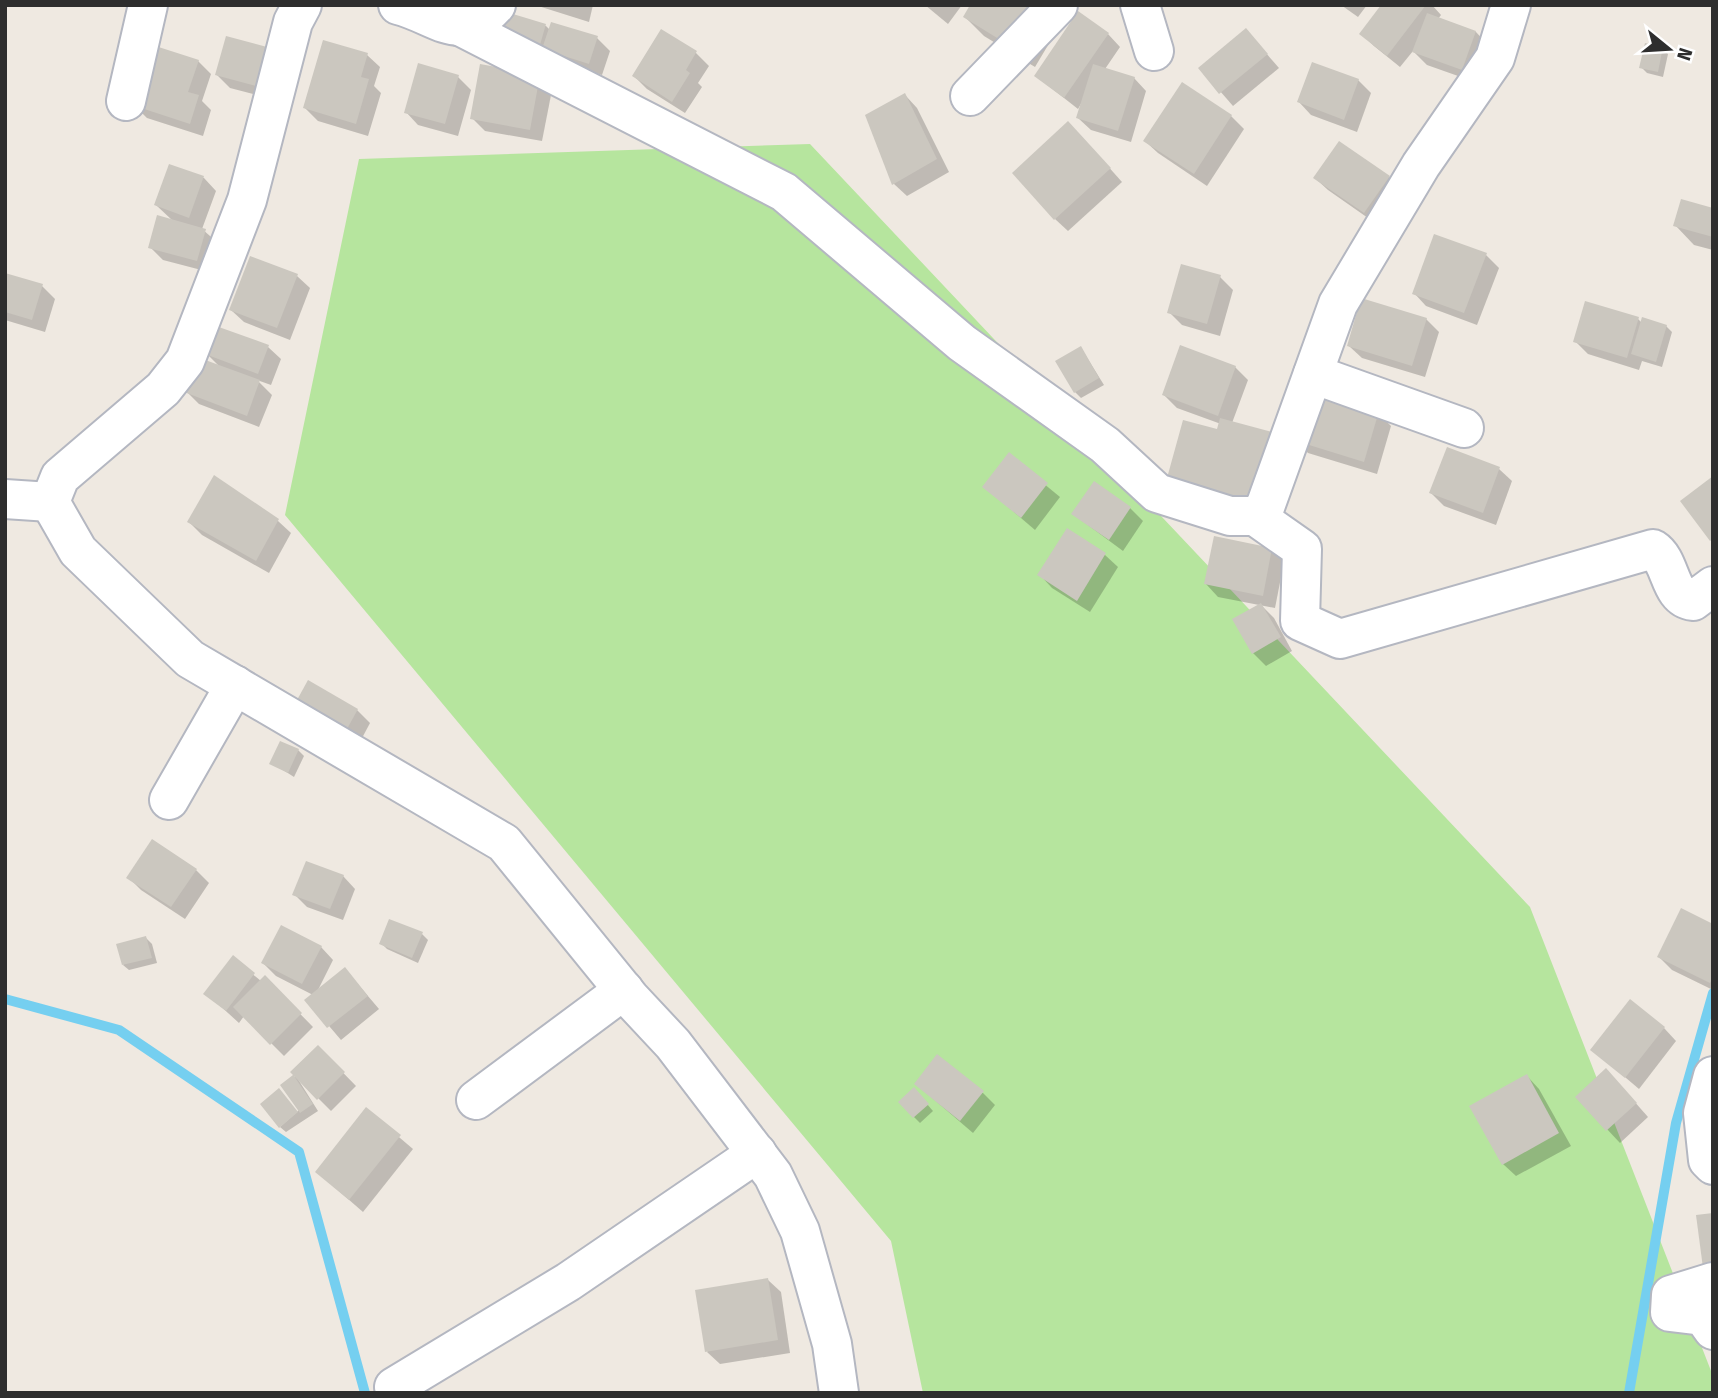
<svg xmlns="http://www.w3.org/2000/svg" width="1718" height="1398" font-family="'Fira Sans Condensed',sans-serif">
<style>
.green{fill:#b6e59e}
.shadow{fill:#0003}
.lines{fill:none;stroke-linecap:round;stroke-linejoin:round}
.stream{stroke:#75cff0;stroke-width:10}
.building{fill:#cbc7bf}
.minor-casing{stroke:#b4b7c1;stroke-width:42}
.minor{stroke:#fff;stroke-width:38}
</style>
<rect width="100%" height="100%" fill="#efe9e1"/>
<path class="green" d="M810 144 1530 907 1713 1376V1393H923L891 1241 285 515 359 159Z"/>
<g class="shadow">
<path d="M535 5H593L589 22Z"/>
<path d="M925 5H962L948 24Z"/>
<path d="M1072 5 1035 67 984 36 965 17Z"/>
<path d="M1341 5H1367L1358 17Z"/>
<path d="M1384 5H1432L1441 15 1438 19 1476 32 1488 45 1475 82 1427 65 1413 51 1400 67 1374 46 1361 33Z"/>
<path d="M501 12 546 26 550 30 597 38 610 51 602 75 557 61Z"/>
<path d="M1246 30 1279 68 1233 106 1200 68Z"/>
<path d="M661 31 696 53 709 66 698 83 702 87 685 113 647 89 634 76Z"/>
<path d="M1108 34 1120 47 1105 69 1134 78 1146 91 1131 142 1091 130 1078 118 1082 102 1078 109 1036 76Z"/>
<path d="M266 48 268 98 230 88 217 75Z"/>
<path d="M1662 48 1668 54 1663 77 1647 73 1641 67Z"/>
<path d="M367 55 380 67 374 86 381 93 368 136 318 121 305 108Z"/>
<path d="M198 61 211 74 202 101 211 110 203 136 147 118 134 105Z"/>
<path d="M458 77 471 90 458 136 418 125 406 112Z"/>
<path d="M539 77 552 90 542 141 485 131 472 118Z"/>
<path d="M1358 80 1371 93 1357 132 1311 115 1299 102Z"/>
<path d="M1182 85 1231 116 1244 129 1207 186 1158 153 1145 141Z"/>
<path d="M905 95 917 108 949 172 907 196 894 184Z"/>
<path d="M1081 136 1122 182 1068 231 1055 219Z"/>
<path d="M170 166 204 178 216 191 202 229 218 243 209 272 163 260 150 247 173 221 156 205Z"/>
<path d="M1389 177 1401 190 1378 225 1328 190 1315 178Z"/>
<path d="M1713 210V250L1694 245 1675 225Z"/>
<path d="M1486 255 1499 268 1477 325 1426 306 1414 293Z"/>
<path d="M5 274 42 286 55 299 45 332 5 320Z"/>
<path d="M297 276 310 288 290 340 244 322 231 310Z"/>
<path d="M1220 277 1233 290 1220 336 1182 325 1169 312Z"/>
<path d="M1426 319 1439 332 1425 377 1362 358 1349 346Z"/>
<path d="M1638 319 1642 323 1666 326 1672 332 1662 367 1642 361 1639 370 1588 354 1575 341Z"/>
<path d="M268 347 281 359 271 385 257 380 272 395 259 427 199 404 186 391 221 368 207 354Z"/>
<path d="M1081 348 1104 385 1081 398 1075 392Z"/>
<path d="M1235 367 1248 380 1232 423 1272 520 1188 496 1221 424 1177 408 1164 395Z"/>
<path d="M1378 413 1391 426 1377 474 1308 453 1295 440Z"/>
<path d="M1009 455 1060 497 1035 530 985 487Z"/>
<path d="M1499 469 1512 481 1496 525 1444 506 1431 493Z"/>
<path d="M214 477 278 521 291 533 269 573 202 535 189 522Z"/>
<path d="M1130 508 1143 521 1123 551 1073 514Z"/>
<path d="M1067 531 1105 555 1118 567 1090 612 1052 588 1040 575Z"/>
<path d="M1271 549 1284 562 1275 608 1218 597 1206 584Z"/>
<path d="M1261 605 1274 618 1292 651 1266 666 1253 653Z"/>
<path d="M309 683 357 710 370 723 361 740 312 713Z"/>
<path d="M298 750 304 756 294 777 272 763Z"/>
<path d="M196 870 209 883 185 919 141 890 129 878Z"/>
<path d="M343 876 355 889 343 920 307 907 294 894Z"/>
<path d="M1713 926V990L1672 970 1659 957Z"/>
<path d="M422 934 428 940 418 963 387 949 381 943Z"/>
<path d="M146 938 152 944 157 963 129 970 123 965Z"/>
<path d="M321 947 333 960 317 992 345 969 379 1009 341 1040 307 1000 313 995 276 976 263 963Z"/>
<path d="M233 958 261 981 265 978 313 1027 284 1056 244 1016 239 1023 206 993Z"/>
<path d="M1664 1028 1676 1041 1639 1089 1592 1049Z"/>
<path d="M318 1047 356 1086 331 1111 296 1076 318 1111 286 1132 280 1127 299 1110 282 1085 296 1076Z"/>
<path d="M1527 1076 1539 1089 1571 1146 1516 1176 1503 1164Z"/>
<path d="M1618 1083 1648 1117 1620 1143 1577 1097Z"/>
<path d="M916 1084 983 1093 995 1105 973 1133Z"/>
<path d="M920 1096 933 1111 920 1123 914 1117Z"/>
<path d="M366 1109 413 1149 363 1212 317 1172Z"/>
<path d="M768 1280 781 1292 790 1353 720 1364 707 1352Z"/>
</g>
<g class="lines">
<g class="stream">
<path d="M5 999 119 1030 299 1152 365 1393"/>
<path d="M1629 1393 1676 1123 1713 993"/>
</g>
</g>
<g class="building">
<path d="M970 5H1042L1015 49 963 17Z"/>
<path d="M1381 5H1426L1387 56 1359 34Z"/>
<path d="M500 10 546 24 538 52 491 37Z"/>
<path d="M1078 11 1109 33 1064 98 1034 76Z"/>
<path d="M1427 13 1476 31 1462 70 1412 52Z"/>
<path d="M551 22 598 36 589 64 542 49Z"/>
<path d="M1246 28 1268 54 1219 94 1198 68Z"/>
<path d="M661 29 697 51 686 70 690 73 672 102 632 76Z"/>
<path d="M226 36 267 47 256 86 215 75Z"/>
<path d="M323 40 368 53 361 77 369 79 356 124 303 108Z"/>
<path d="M143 42 199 60 188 92 199 95 190 124 132 105Z"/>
<path d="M1645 43 1663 47 1658 72 1639 68Z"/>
<path d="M1312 62 1359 79 1344 120 1297 102Z"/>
<path d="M418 63 459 75 445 124 404 113Z"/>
<path d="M480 64 540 75 530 130 470 119Z"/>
<path d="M1093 64 1135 77 1118 131 1076 118Z"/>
<path d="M1182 82 1232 115 1194 174 1143 141Z"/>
<path d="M905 93 937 159 892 185 865 115Z"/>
<path d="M1068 121 1111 168 1054 220 1012 173Z"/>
<path d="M1339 141 1390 176 1364 213 1313 178Z"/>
<path d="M169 164 204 176 189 218 154 205Z"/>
<path d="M1681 199 1713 208V237L1673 226Z"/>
<path d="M157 215 206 229 197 261 148 248Z"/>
<path d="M1434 234 1487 253 1464 313 1412 294Z"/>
<path d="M250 256 298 274 277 328 229 310Z"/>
<path d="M1181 264 1221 275 1207 324 1167 313Z"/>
<path d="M5 273 43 284 32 320 5 312Z"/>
<path d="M1361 298 1427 318 1412 366 1347 346Z"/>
<path d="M1585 301 1639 317 1627 358 1573 342Z"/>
<path d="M1642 317 1667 325 1656 362 1631 354Z"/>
<path d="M216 326 269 345 258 374 205 354Z"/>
<path d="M1180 345 1236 366 1218 416 1162 395Z"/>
<path d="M1081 346 1099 378 1074 393 1055 361Z"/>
<path d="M197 357 260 380 247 416 184 392Z"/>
<path d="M1308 391 1379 411 1364 462 1293 440Z"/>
<path d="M1220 418 1272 432 1253 502 1167 478 1183 420 1217 429Z"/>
<path d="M1447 447 1500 467 1483 513 1429 493Z"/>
<path d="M1009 452 1048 483 1021 518 982 487Z"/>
<path d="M214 475 279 519 256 561 187 522Z"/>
<path d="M1713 476V539L1710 541 1680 501Z"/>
<path d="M1094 481 1131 507 1109 540 1071 514Z"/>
<path d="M1067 528 1106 553 1077 601 1037 575Z"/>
<path d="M1214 536 1272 548 1263 596 1204 584Z"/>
<path d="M1261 603 1281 637 1252 654 1232 619Z"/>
<path d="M308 680 358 709 347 729 297 700Z"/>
<path d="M280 741 299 749 288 773 269 764Z"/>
<path d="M152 839 197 869 171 907 126 878Z"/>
<path d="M306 861 344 875 330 909 292 895Z"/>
<path d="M1681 908 1713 924V977L1710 983 1657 957Z"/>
<path d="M389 919 423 932 412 958 379 944Z"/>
<path d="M281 925 322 946 302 984 261 963Z"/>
<path d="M146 936 152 958 122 965 116 944Z"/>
<path d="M233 955 255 973 226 1011 203 994Z"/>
<path d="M345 967 368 996 327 1028 304 1000Z"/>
<path d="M265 975 302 1013 270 1045 233 1007Z"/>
<path d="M1630 999 1665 1027 1625 1078 1590 1050Z"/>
<path d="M318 1045 345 1072 317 1100 294 1076 313 1104 300 1113 280 1085 293 1075 290 1072Z"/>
<path d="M937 1054 984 1091 960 1121 914 1084Z"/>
<path d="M1606 1068 1637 1103 1606 1131 1575 1097Z"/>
<path d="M1527 1074 1559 1133 1502 1165 1469 1106Z"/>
<path d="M914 1087 929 1104 913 1118 898 1102Z"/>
<path d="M279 1088 298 1112 279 1128 260 1104Z"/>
<path d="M366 1107 401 1135 349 1200 315 1172Z"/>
<path d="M1713 1213V1267L1703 1268 1696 1215Z"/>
<path d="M768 1278 778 1340 705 1352 695 1290Z"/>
</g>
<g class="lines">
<defs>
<g id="minor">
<path d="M302 5 293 22 247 200 185 361 163 389 60 477 50 502 78 551 190 659 504 843 630 998 673 1044 773 1175 800 1231 832 1344 839 1393"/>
<path d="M398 5C440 16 459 46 496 5"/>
<path d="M1140 5 1154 51"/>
<path d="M462 27 784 192 962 343 1105 445 1157 493 1230 516H1255L1265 507 1338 304 1421 165 1495 58 1511 5"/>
<path d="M970 96 1058 5"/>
<path d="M126 101 148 5"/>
<path d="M1313 374 1464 428"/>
<path d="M5 499 50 502"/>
<path d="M1255 516 1302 549 1300 621 1340 639 1653 549C1672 561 1668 598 1693 601L1713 586"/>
<path d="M169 800 235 685"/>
<path d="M1713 1076 1703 1113 1708 1160 1713 1165"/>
<path d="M476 1100 624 990"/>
<path d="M1713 1282 1671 1295 1670 1312 1703 1316 1713 1330"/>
<path d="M394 1387 568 1282 757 1153"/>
</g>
</defs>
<use href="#minor" class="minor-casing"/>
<use href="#minor" class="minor"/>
</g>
<rect width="1718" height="1398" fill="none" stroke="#2e2e2e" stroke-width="14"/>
<g transform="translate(1669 49) rotate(108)" stroke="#ffffff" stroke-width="5" paint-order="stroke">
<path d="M0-5L12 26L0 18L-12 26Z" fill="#2e2e2e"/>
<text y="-10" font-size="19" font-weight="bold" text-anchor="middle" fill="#2e2e2e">N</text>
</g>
</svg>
